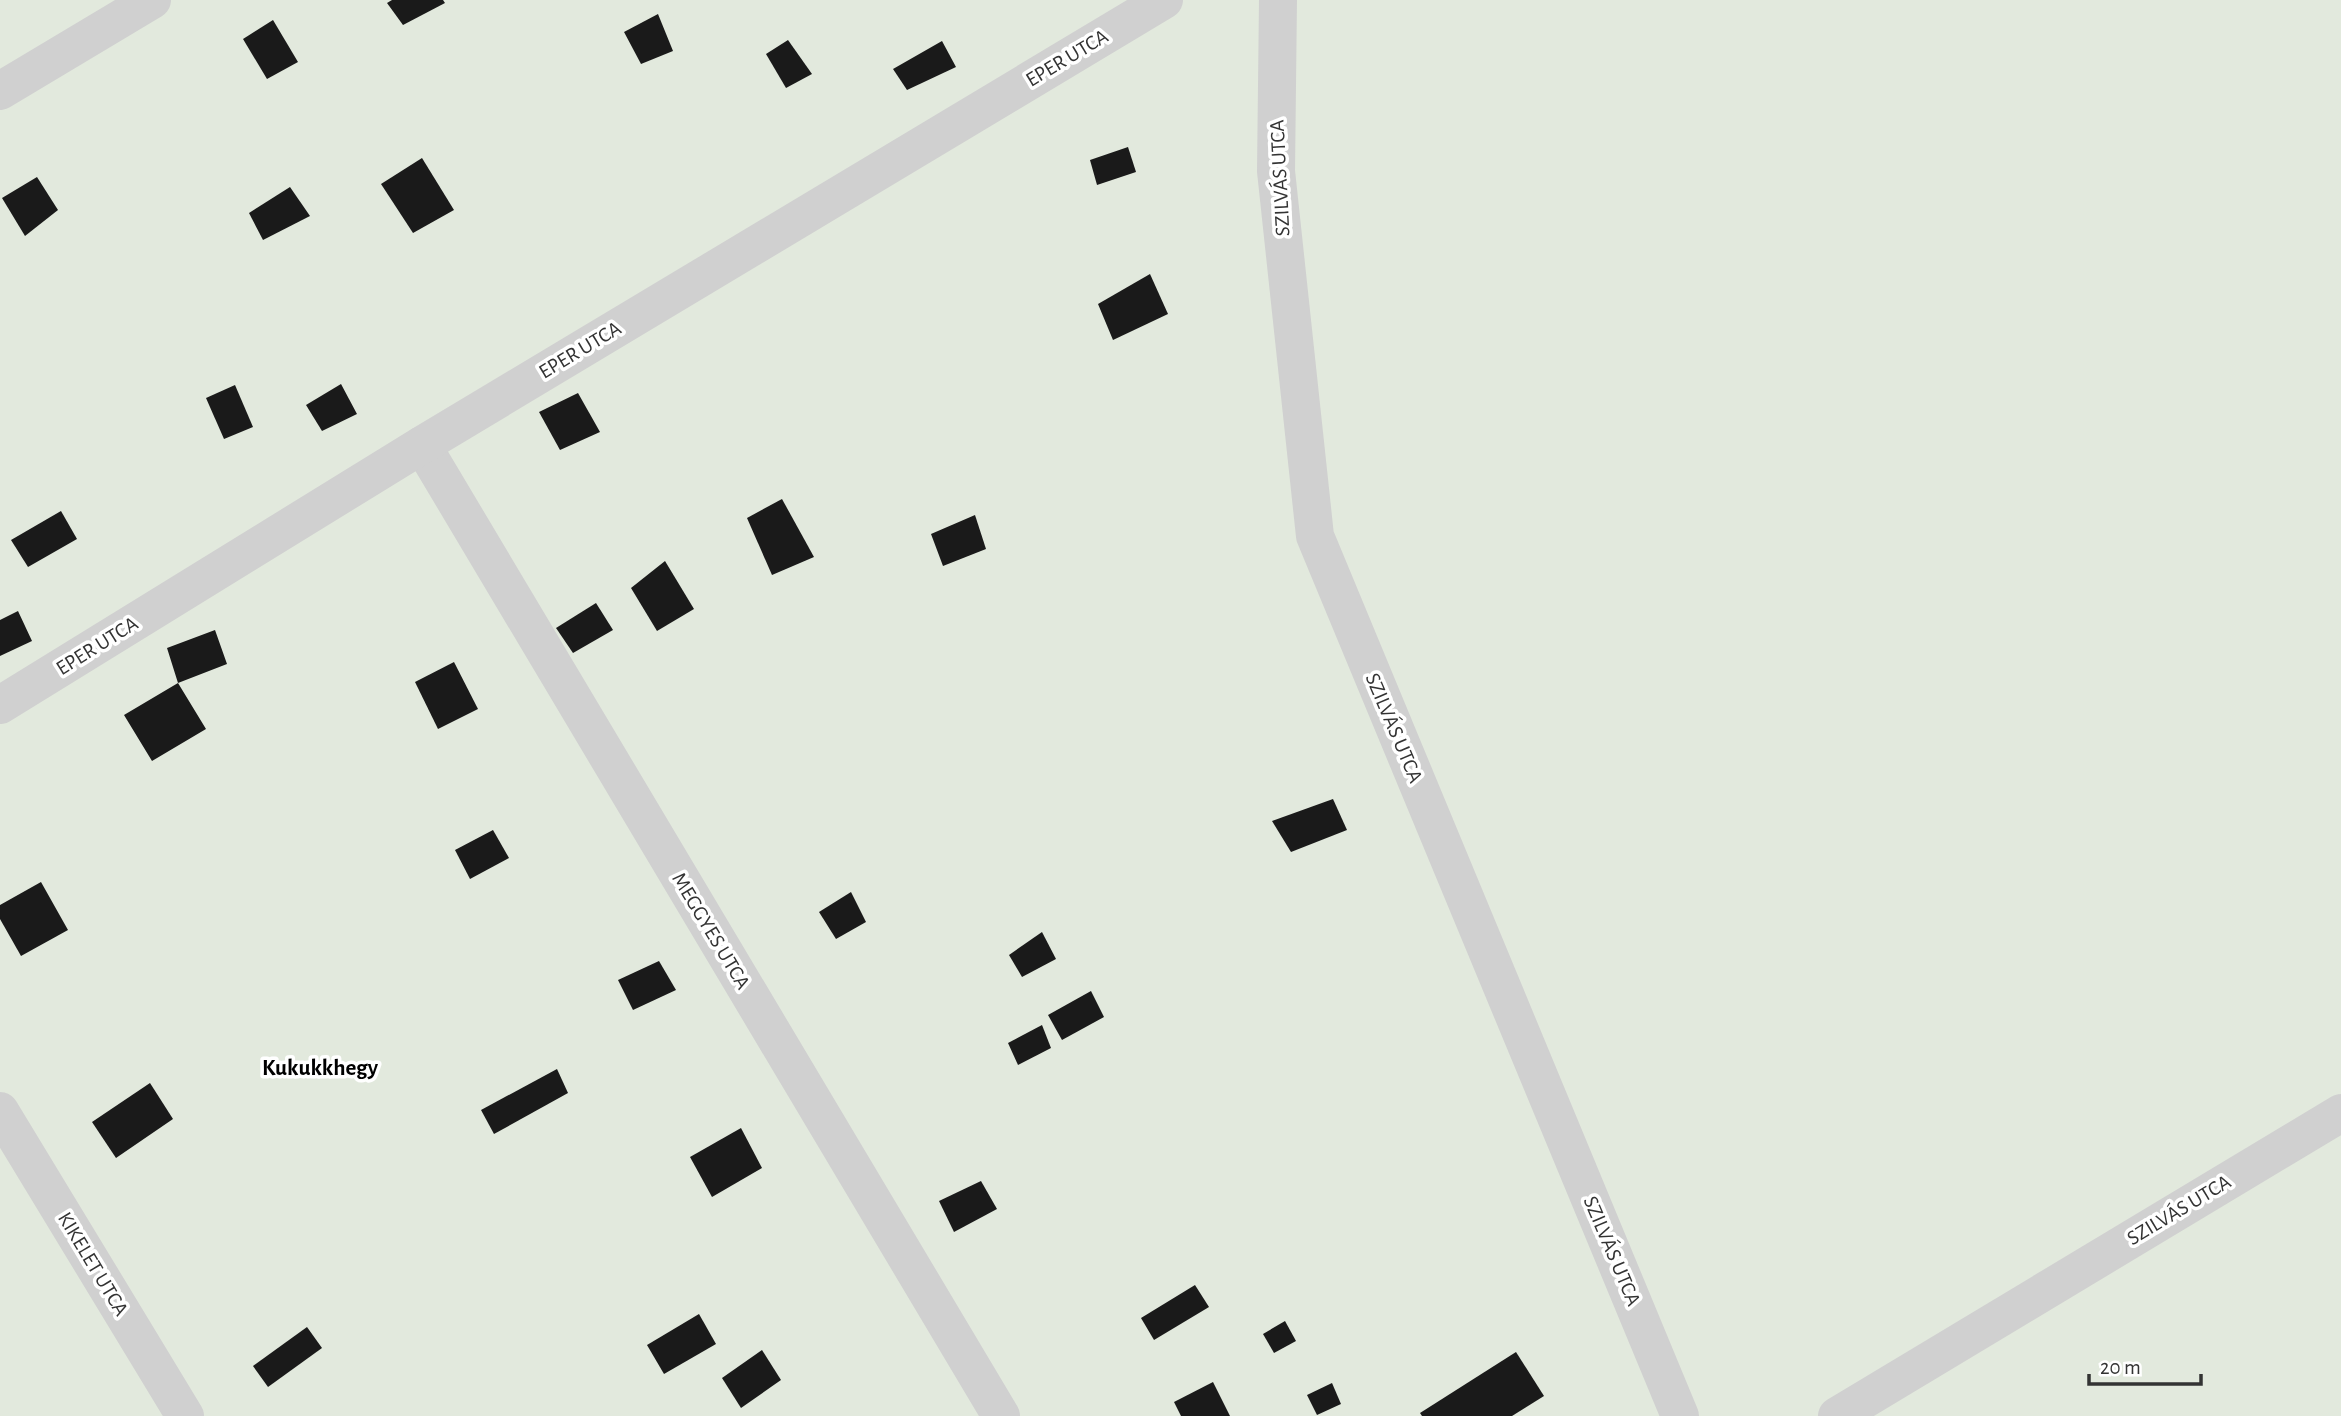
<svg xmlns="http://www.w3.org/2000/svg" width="2341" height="1416" font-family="'Alegreya Sans',sans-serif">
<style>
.green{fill:#e2e9dd}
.building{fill:#1a1a1a}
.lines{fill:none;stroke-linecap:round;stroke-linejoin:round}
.minor{stroke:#d0d0d0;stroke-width:38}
.labels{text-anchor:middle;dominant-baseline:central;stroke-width:7;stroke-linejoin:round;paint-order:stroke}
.street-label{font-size:21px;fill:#333;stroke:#fff}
.neighbourhood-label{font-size:23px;font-weight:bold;fill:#000;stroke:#fff}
</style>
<rect width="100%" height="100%" fill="#fff"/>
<rect class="green" x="0" y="0" width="2341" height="1416"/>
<g class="building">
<path d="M392 0H443L445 3 403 25 387 3Z"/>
<path d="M658 14 673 51 641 64 624 32Z"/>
<path d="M273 20 298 62 267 79 243 39Z"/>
<path d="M788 40 812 74 786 88 766 54Z"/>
<path d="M942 41 956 67 907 90 893 69Z"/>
<path d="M1128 147 1136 172 1097 185 1090 160Z"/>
<path d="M422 158 454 210 413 233 381 184Z"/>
<path d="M37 177 58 210 25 236 2 198Z"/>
<path d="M290 187 310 216 263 240 249 213Z"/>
<path d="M1150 274 1168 314 1113 340 1098 304Z"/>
<path d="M341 384 357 414 322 431 306 405Z"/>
<path d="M235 385 253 427 224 439 206 398Z"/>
<path d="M578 393 600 432 560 450 539 412Z"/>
<path d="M782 499 814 557 772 575 747 518Z"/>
<path d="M61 511 77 539 28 567 11 540Z"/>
<path d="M975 515 986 549 943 566 931 534Z"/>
<path d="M665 561 694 609 657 631 631 588Z"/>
<path d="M596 603 613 630 573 653 556 628Z"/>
<path d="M18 611 32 641 0 656V620Z"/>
<path d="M215 630 227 664 178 683 206 729 152 761 124 715 178 683 167 648Z"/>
<path d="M454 662 478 709 438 729 415 682Z"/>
<path d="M1333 799 1347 830 1291 852 1272 821Z"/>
<path d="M493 830 509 858 470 879 455 850Z"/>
<path d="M41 882 68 930 21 956 0 919V905Z"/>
<path d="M851 892 866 922 836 939 819 912Z"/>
<path d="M1042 932 1056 959 1022 977 1009 955Z"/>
<path d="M659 961 676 990 633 1010 618 980Z"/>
<path d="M1091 991 1104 1017 1062 1040 1048 1015Z"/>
<path d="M1042 1025 1051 1048 1018 1065 1008 1043Z"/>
<path d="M557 1069 568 1093 494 1134 481 1110Z"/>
<path d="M150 1083 173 1119 116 1158 92 1122Z"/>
<path d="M741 1128 762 1168 712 1197 690 1157Z"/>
<path d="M981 1181 997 1209 954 1232 939 1201Z"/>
<path d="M1195 1285 1209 1307 1154 1340 1141 1318Z"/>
<path d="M699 1314 716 1344 664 1374 647 1345Z"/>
<path d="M1285 1321 1296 1341 1274 1353 1263 1334Z"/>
<path d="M307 1327 322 1348 268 1387 253 1366Z"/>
<path d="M762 1350 781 1380 741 1408 722 1378Z"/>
<path d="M1516 1352 1544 1396 1512 1416H1422L1420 1413Z"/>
<path d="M1213 1382 1230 1416H1181L1174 1402Z"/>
<path d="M1332 1383 1341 1404 1317 1415 1307 1395Z"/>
</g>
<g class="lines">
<g class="minor">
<path d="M1278 0 1276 171 1315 536 1680 1416"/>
<path d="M0 91 152 0"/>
<path d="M422 445 1001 1416"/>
<path d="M0 705 422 445 1164 0"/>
<path d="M0 1111 185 1416"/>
<path d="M1837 1416 2341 1113"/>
</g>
</g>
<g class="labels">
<g class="street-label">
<text transform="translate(1067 58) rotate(-31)">EPER UTCA</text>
<text transform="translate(1280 178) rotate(-93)">SZILVÁS UTCA</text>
<text transform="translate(580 350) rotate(-31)">EPER UTCA</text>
<text transform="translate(97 646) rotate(-32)">EPER UTCA</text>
<text transform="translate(1394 728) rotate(67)">SZILVÁS UTCA</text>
<text transform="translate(711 931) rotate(59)">MEGGYES UTCA</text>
<text transform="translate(2179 1210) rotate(-31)">SZILVÁS UTCA</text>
<text transform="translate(1612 1251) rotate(67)">SZILVÁS UTCA</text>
<text transform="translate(93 1264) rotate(59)">KIKELET UTCA</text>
</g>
<g class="neighbourhood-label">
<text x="320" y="1068">Kukukkhegy</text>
</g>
</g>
<path d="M2089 1374v10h112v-10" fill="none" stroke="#333333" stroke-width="3.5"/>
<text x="2100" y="1374" font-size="21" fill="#333333" stroke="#ffffff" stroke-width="5" paint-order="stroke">20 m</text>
</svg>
